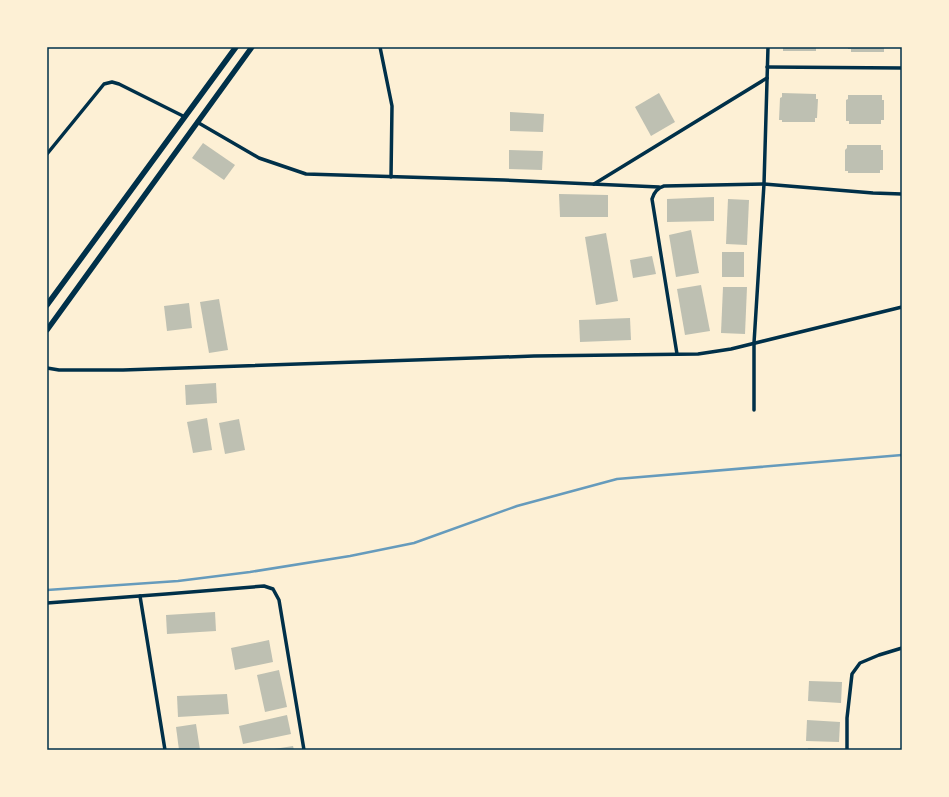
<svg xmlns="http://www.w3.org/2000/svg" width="949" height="797" font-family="'DM Sans',sans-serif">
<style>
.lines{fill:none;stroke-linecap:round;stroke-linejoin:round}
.stream{stroke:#669bbc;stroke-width:2.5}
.building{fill:#bec0b2}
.minor{stroke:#003049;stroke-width:3.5}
.secondary{stroke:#003049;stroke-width:5.5}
.neatline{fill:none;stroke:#003049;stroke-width:1.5}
</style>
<rect width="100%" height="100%" fill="#fdf0d5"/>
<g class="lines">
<path class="stream" d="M47 590 178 581 250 572 350 556 414 543 517 506 617 479 902 455"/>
</g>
<g class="building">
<rect x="783" y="47" width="33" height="4"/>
<path d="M848 47H884V52H851V49H848Z"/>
<path d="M659 93 675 122 651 136 635 107Z"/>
<path d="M782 93 816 94V99H818L817 118H815V122H782V120H779L780 98 782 97Z"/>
<path d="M848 95H882V100H884V120H881V124H849V121H846V100L848 99Z"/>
<path d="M510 112 544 114 543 132 510 131Z"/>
<path d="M203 143 235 165 224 180 192 158Z"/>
<path d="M847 145H881V150H883V170H880V173H848V171H845V150L847 148Z"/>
<path d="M509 150 543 151 542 170 509 169Z"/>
<path d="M559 194 608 195V217H560Z"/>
<path d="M714 197V221L667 222V199Z"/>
<path d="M728 199 749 200 747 245 726 244Z"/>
<path d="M691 230 699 273 676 277 669 235Z"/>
<path d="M606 233 618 301 596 305 585 237Z"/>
<rect x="722" y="252" width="22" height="25"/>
<path d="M652 256 656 274 633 278 630 260Z"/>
<path d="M701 285 710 331 685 335 677 289Z"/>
<path d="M723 287H747L745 334 721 333Z"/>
<path d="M219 299 228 350 209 353 200 302Z"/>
<path d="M189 303 192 328 167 331 164 306Z"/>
<path d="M630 318 631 340 580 342 579 320Z"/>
<path d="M216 383 217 403 186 405 185 385Z"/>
<path d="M207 418 212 450 193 453 187 422Z"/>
<path d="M239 419 245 450 225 454 219 423Z"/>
<path d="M215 612 216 631 167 634 166 615Z"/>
<path d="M269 640 273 662 235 670 231 648Z"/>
<path d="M279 670 287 707 265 712 257 675Z"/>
<path d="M809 681 842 682 841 703 808 701Z"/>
<path d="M227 694 229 714 178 717 177 696Z"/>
<path d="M287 715 291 734 243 744 239 726Z"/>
<path d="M807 720 840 722 839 742 806 741Z"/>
<path d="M196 724 200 750H179L176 727Z"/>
<path d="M293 746 294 750H275L274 749Z"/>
<path d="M808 748 823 749V750H808Z"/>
</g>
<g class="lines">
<g class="minor">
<path d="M380 47 392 106 391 177"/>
<path d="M767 67 902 68"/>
<path d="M197 122 259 158 306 174 504 180 659 187"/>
<path d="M47 154 104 84 112 82 119 84 185 117"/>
<path d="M594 184 767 78"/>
<path d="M677 354 652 199C654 192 657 188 664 186L764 184 873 193 902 194"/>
<path d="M47 368 59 370H123L534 356 698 354 731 349 902 307"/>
<path d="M754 410V343L764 184 768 47"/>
<path d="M140 596 165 750"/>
<path d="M47 603 166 594 264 586 273 589 279 600 304 750"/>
<path d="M847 750V718L852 674 860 663 879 655 902 648"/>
</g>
<g class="secondary">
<path d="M47 305 236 47"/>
<path d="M47 330 252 47"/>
</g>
</g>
<rect width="949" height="797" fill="none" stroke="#fdf0d5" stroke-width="96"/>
<rect x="48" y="48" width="853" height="701" class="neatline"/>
</svg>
